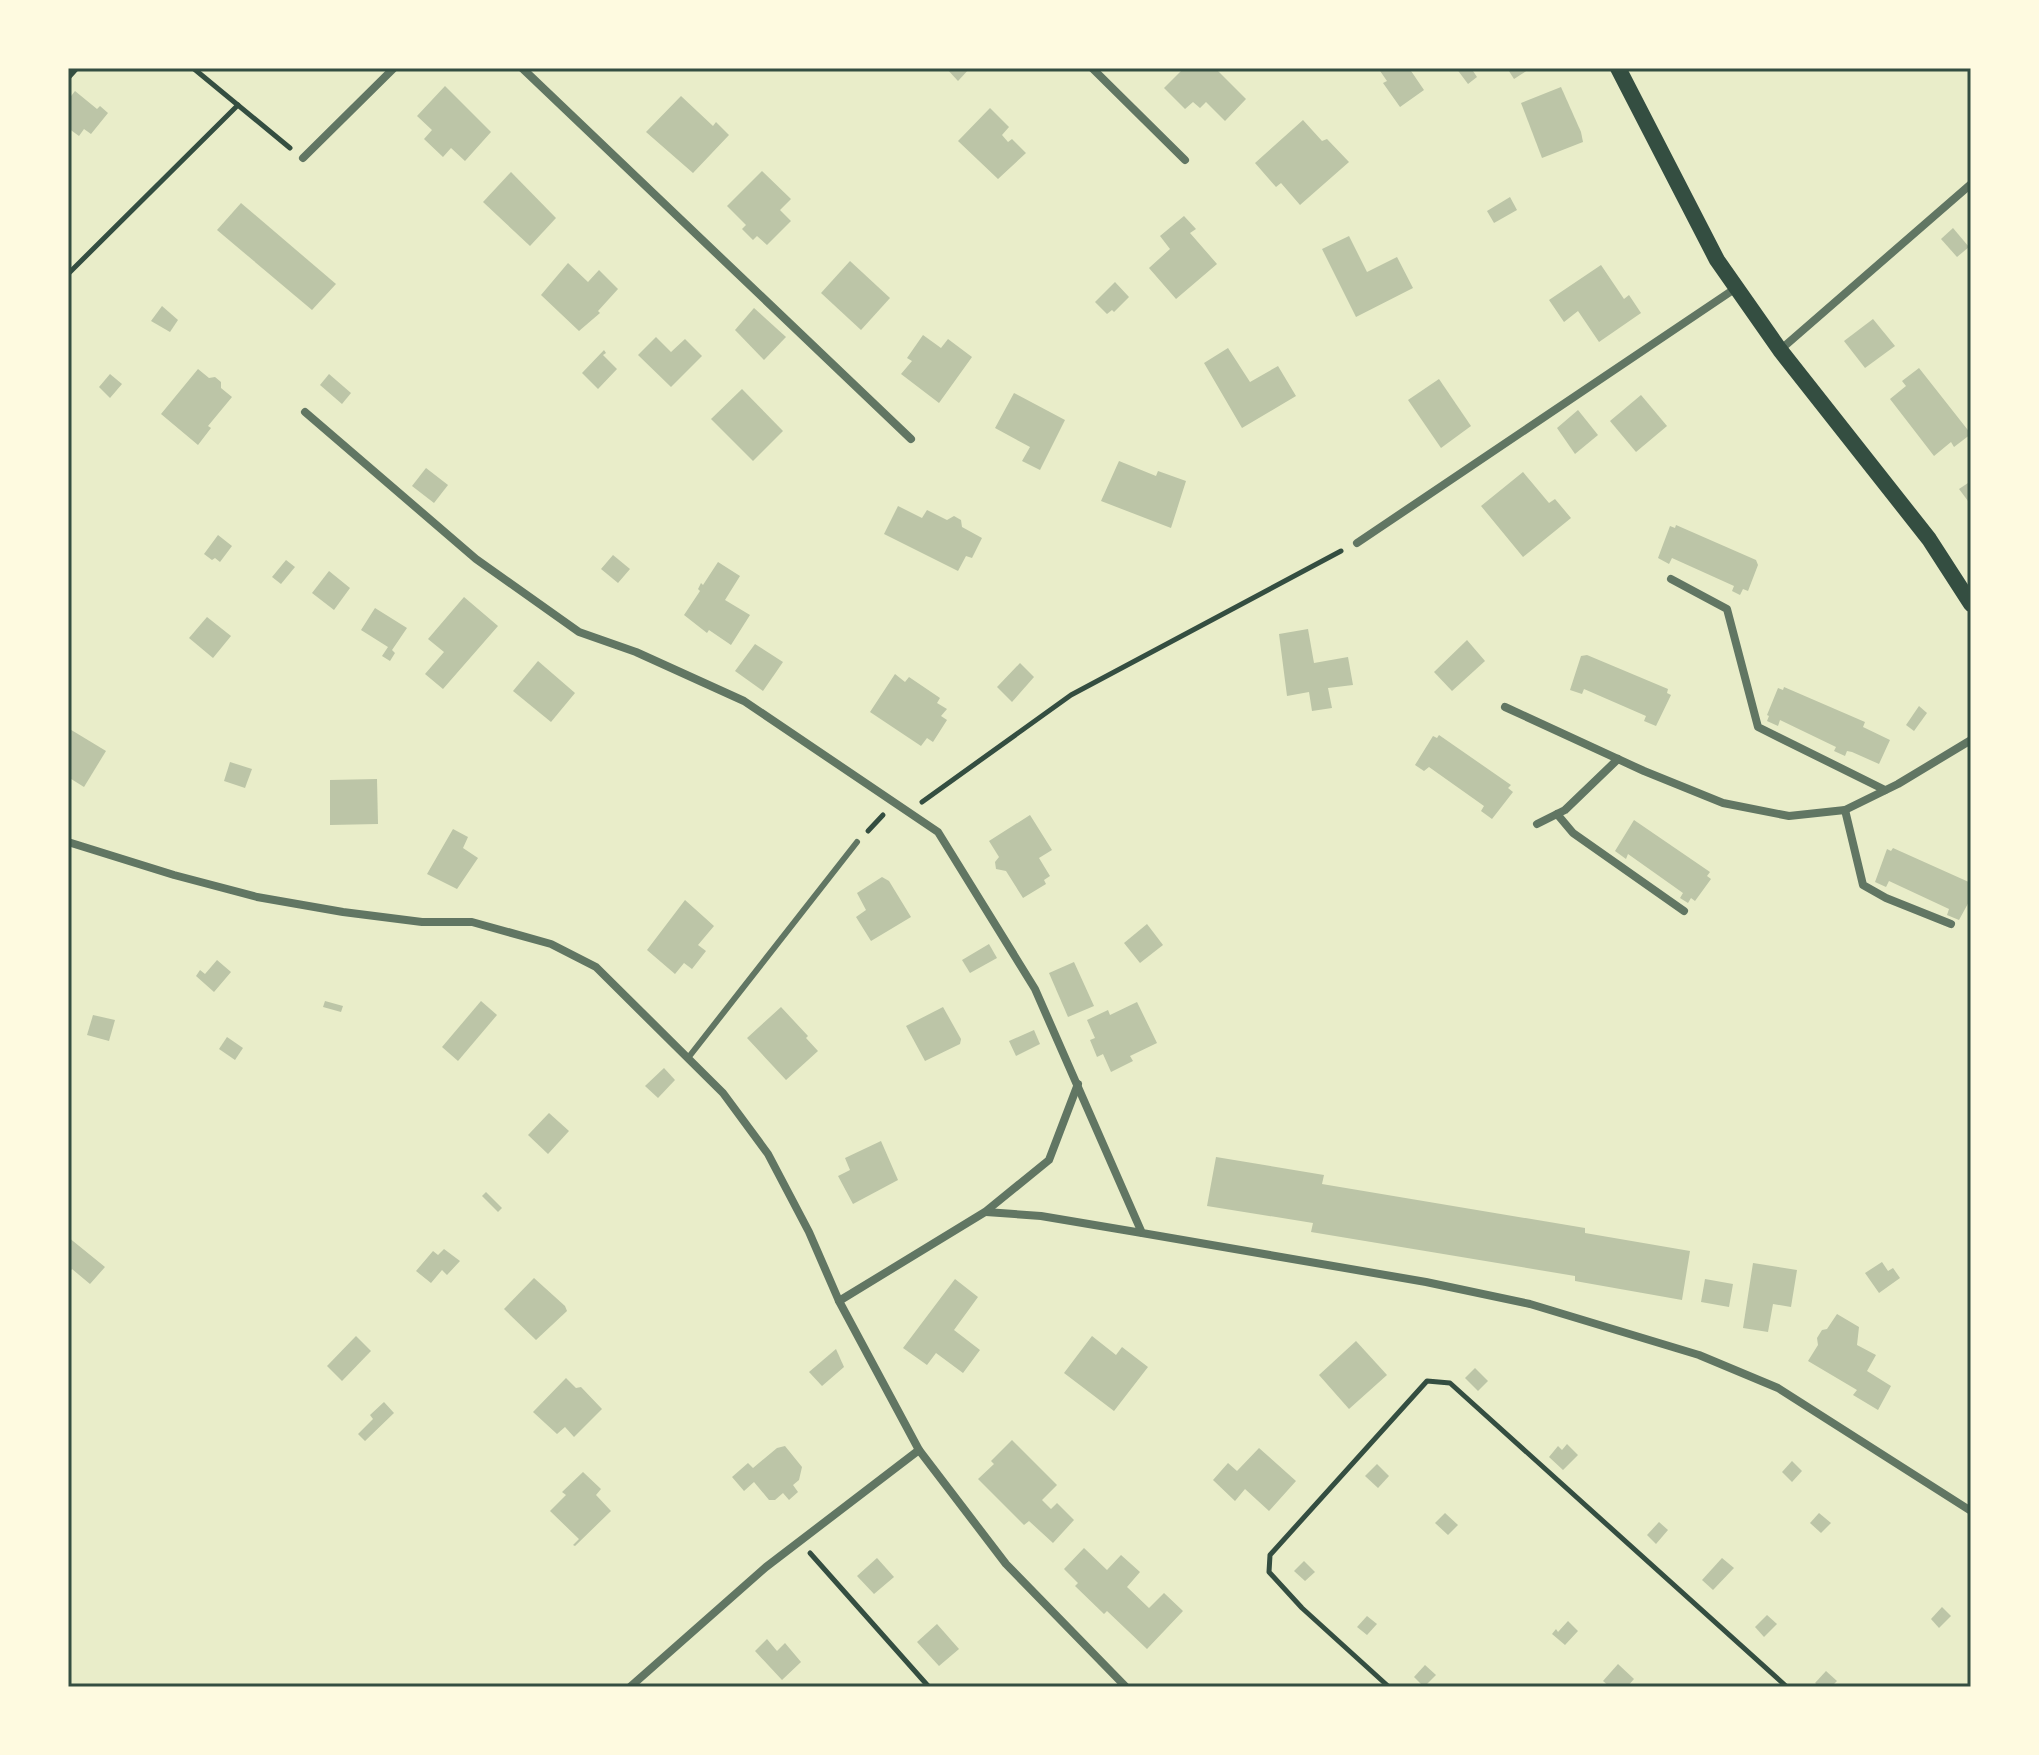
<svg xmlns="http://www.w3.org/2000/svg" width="2039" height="1755" font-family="'Roboto Condensed',sans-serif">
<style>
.building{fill:#bcc5a7}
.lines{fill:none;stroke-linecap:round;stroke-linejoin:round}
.path{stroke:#344e41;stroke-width:5}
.service{stroke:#617663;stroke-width:6}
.minor{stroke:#617663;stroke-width:8}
.secondary{stroke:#344e41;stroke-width:16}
.neatline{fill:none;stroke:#344e41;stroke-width:3}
</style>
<rect width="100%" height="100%" fill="#e9edc9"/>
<g class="building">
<path d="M946 68H970L958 81Z"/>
<path d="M1184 68H1215L1246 99 1225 121 1206 102 1200 108 1193 102 1185 109 1164 88Z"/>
<path d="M1378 68H1409L1424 90 1400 107 1383 83 1387 81Z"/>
<path d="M1456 68H1477L1473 71 1477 77 1468 84Z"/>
<path d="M1507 68H1531L1514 79Z"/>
<path d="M445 86 491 132 465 161 451 148 443 157 424 139 432 130 417 116Z"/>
<path d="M1561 87 1581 132 1583 142 1542 158 1521 103Z"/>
<path d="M75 91 97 109 100 106 108 113 91 134 84 129 79 136 68 128V100Z"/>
<path d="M681 96 713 126 716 122 729 135 693 173 646 132Z"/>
<path d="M990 108 1009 127 1002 135 1008 142 1012 139 1026 153 998 179 958 141Z"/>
<path d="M1303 120 1322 141 1327 139 1349 162 1300 205 1281 183 1276 187 1255 163Z"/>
<path d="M762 171 791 199 780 210 791 221 767 245 757 236 753 240 742 229 746 225 727 206Z"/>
<path d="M511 172 556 218 530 246 483 202Z"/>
<path d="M1510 197 1517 210 1494 223 1487 211Z"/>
<path d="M241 203 336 284 312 310 217 230Z"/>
<path d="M1184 216 1196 229 1190 233 1217 264 1176 299 1149 268 1170 249 1160 236Z"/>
<path d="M1953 228 1969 247 1957 257 1941 239Z"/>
<path d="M1349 236 1367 272 1397 257 1413 288 1356 317 1322 249Z"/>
<path d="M850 261 890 298 861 330 821 293Z"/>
<path d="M568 263 588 282 599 270 618 289 598 311 600 313 579 331 541 295Z"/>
<path d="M1601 265 1624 299 1629 295 1641 313 1599 342 1578 311 1564 322 1549 300Z"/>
<path d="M1115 282 1129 297 1114 312 1112 310 1107 314 1095 302Z"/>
<path d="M162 306 178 320 170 332 151 321Z"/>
<path d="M754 308 786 337 764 360 735 330Z"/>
<path d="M1873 319 1895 346 1865 368 1844 341Z"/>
<path d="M923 335 941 348 948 339 972 357 939 403 901 374 912 361 907 358Z"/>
<path d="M656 337 671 352 685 339 702 356 671 387 638 355Z"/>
<path d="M1228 348 1250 382 1278 366 1296 396 1242 428 1204 363Z"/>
<path d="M604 350 606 353 603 355 617 369 598 389 582 373Z"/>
<path d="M1919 368 1971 434 1954 447 1951 442 1934 456 1890 399 1906 386 1902 381Z"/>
<path d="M198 369 209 378 215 377 221 382V388L232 397 208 426 211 428 198 445 161 414Z"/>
<path d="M110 374 122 384 110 398 99 387Z"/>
<path d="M329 374 351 393 342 404 320 385Z"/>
<path d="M1439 379 1471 426 1441 448 1408 400Z"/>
<path d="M742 389 783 431 753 461 711 419Z"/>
<path d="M1014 393 1065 420 1040 470 1022 461 1030 447 995 428Z"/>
<path d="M1641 395 1667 426 1636 452 1610 421Z"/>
<path d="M1578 410 1598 435 1575 454 1557 428Z"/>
<path d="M1119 461 1156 476 1158 471 1186 481 1171 528 1101 501Z"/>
<path d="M426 468 448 485 434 503 412 486Z"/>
<path d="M1523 472 1549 503 1555 499 1571 518 1523 557 1481 506Z"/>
<path d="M1971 481V505L1959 489Z"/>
<path d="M898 506 922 518 927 510 947 520 954 516 961 520 962 527 982 538 972 558 966 556 958 571 884 534Z"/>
<path d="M1676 525 1756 560 1758 565 1748 591 1743 589 1740 595 1732 591 1734 586 1672 558 1669 564 1658 558 1670 526 1675 528Z"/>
<path d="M218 535 232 546 220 562 215 558 212 560 204 554Z"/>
<path d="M613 555 630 569 618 583 601 569Z"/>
<path d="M286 560 295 567 281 584 272 577Z"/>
<path d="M718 562 740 576 725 600 750 615 731 645 709 630 707 633 684 615 700 591 698 589 701 583 703 585Z"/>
<path d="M329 571 350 588 334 610 312 593Z"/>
<path d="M464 597 498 626 443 689 425 674 444 652 428 639Z"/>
<path d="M375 608 407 628 392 650 395 653 390 661 382 656 388 647 361 630Z"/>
<path d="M207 617 231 636 213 658 189 638Z"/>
<path d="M1308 629 1314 663 1348 657 1353 685 1328 688 1332 708 1312 711 1309 692 1287 696 1279 634Z"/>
<path d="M1467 640 1485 661 1452 691 1434 672Z"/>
<path d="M755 644 783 662 763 691 735 671Z"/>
<path d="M1587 655 1668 689 1667 693 1671 695 1656 726 1644 721 1646 716 1584 689 1582 694 1570 690 1581 656Z"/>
<path d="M538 661 575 693 551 722 513 691Z"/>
<path d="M1020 663 1034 677 1012 702 997 687Z"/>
<path d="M895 674 905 682 909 677 940 698 937 703 947 709 941 716 947 720 933 742 927 738 921 746 870 712Z"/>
<path d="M1784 687 1865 722 1863 727 1890 740 1879 764 1852 752 1847 751 1845 756 1834 751 1836 747 1780 720 1778 726 1767 721 1769 716 1767 715 1778 688 1783 690Z"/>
<path d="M1919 706 1927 713 1914 731 1906 725Z"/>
<path d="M68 728 106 751 84 787 68 777Z"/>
<path d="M1439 735 1511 785 1508 788 1513 792 1492 819 1481 811 1484 806 1429 767 1424 771 1415 765 1433 736 1437 738Z"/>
<path d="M230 762 252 769 245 788 224 781Z"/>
<path d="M377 779 378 824 330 825V780Z"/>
<path d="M1030 815 1052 850 1039 858 1050 876 1044 880 1046 884 1023 898 1006 871 996 869 995 862 999 857 989 841Z"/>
<path d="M1634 820 1710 872 1707 876 1711 879 1695 901 1691 898 1688 903 1680 898 1683 893 1628 854 1626 859 1615 851Z"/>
<path d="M453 829 468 837 463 848 478 858 457 889 427 874Z"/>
<path d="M1893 848 1971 883V898L1959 920 1947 915 1949 909 1889 881 1886 887 1875 882 1887 849 1891 851Z"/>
<path d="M882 877 889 881 911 917 871 941 856 917 866 910 857 893Z"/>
<path d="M685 900 714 926 698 945 706 951 692 969 684 963 675 974 647 950Z"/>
<path d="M1147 924 1163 945 1140 963 1124 943Z"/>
<path d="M989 944 997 958 970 973 962 960Z"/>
<path d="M217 960 231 972 214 992 196 976 200 970 205 974Z"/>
<path d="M1074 962 1094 1006 1068 1017 1049 973Z"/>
<path d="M325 1001 343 1006 341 1012 323 1007Z"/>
<path d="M481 1001 497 1015 458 1061 442 1047Z"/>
<path d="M1137 1002 1157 1043 1130 1056 1133 1061 1111 1072 1103 1054 1097 1057 1090 1040 1095 1038 1087 1020 1108 1010 1110 1015Z"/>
<path d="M781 1007 808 1036 806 1038 818 1051 786 1080 747 1038Z"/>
<path d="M943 1007 961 1039 960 1044 925 1061 906 1026Z"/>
<path d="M93 1015 115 1020 109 1041 87 1035Z"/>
<path d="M1034 1030 1040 1044 1016 1056 1009 1041Z"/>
<path d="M227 1037 243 1048 235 1060 219 1049Z"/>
<path d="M664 1068 675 1080 658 1098 645 1086Z"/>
<path d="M549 1113 569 1131 548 1154 528 1135Z"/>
<path d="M881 1141 898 1180 853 1204 838 1176 850 1170 845 1158Z"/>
<path d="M1216 1157 1324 1175 1322 1184 1585 1228V1233L1690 1251 1682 1300 1575 1281V1276L1311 1232 1313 1223 1207 1206Z"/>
<path d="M486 1192 502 1208 498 1212 482 1196Z"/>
<path d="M68 1237 105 1267 90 1284 72 1269 68 1274Z"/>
<path d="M444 1249 460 1261 447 1275 442 1270 431 1283 416 1271 433 1251 438 1255Z"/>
<path d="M1882 1262 1888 1271 1893 1268 1900 1278 1879 1293 1865 1273Z"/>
<path d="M1753 1263 1797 1270 1791 1307 1773 1304 1768 1332 1743 1328Z"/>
<path d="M534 1278 565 1306 567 1311 536 1340 504 1309Z"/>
<path d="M955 1279 978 1297 954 1330 980 1350 963 1373 936 1353 927 1365 903 1348Z"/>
<path d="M1705 1279 1733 1284 1729 1307 1701 1302Z"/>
<path d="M1837 1314 1859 1327 1857 1345 1876 1355 1867 1371 1891 1386 1878 1410 1853 1395 1857 1390 1808 1361 1818 1345 1817 1338 1822 1330 1827 1329Z"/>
<path d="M356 1336 371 1351 342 1381 327 1366Z"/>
<path d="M1092 1336 1116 1355 1122 1347 1148 1367 1114 1411 1064 1373Z"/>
<path d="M1356 1341 1387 1375 1349 1409 1319 1375Z"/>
<path d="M836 1349 844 1367 822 1386 809 1372Z"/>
<path d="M1475 1368 1488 1381 1478 1391 1465 1378Z"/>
<path d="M566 1378 576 1388 581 1387 602 1409 574 1437 565 1427 557 1434 533 1412Z"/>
<path d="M384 1402 394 1413 365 1441 358 1434 373 1419 370 1415Z"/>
<path d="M1012 1440 1057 1485 1042 1500 1051 1509 1057 1503 1074 1520 1053 1543 1029 1521 1024 1525 978 1479 994 1464 991 1461Z"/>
<path d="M1567 1444 1578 1455 1563 1470 1549 1457 1558 1446 1562 1450Z"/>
<path d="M785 1446 802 1467 799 1480 793 1485 798 1492 789 1500 783 1493 775 1500H769L754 1482 744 1491 732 1477 748 1463 753 1468 777 1448Z"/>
<path d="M1259 1448 1296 1481 1269 1511 1245 1489 1235 1501 1213 1480 1228 1463 1237 1471Z"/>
<path d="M1792 1461 1802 1471 1792 1482 1782 1472Z"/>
<path d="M1377 1464 1389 1476 1378 1488 1365 1476Z"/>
<path d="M583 1472 601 1489 596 1495 611 1511 575 1546 573 1545 579 1539 550 1511 566 1495 562 1492Z"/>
<path d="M1445 1513 1458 1525 1448 1535 1435 1523Z"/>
<path d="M1819 1513 1831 1523 1821 1533 1810 1523Z"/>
<path d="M1659 1522 1668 1530 1656 1544 1647 1535Z"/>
<path d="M1084 1548 1107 1570 1121 1555 1140 1572 1127 1587 1149 1608 1164 1593 1183 1611 1147 1649 1107 1611 1104 1614 1075 1586 1078 1583 1064 1569Z"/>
<path d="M877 1558 894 1577 874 1594 857 1576Z"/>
<path d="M1722 1558 1734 1568 1713 1590 1702 1580Z"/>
<path d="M1304 1561 1315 1572 1305 1581 1294 1571Z"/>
<path d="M1942 1607 1951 1616 1939 1628 1931 1619Z"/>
<path d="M1767 1615 1777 1624 1764 1637 1755 1627Z"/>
<path d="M1367 1616 1377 1624 1367 1635 1357 1627Z"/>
<path d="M1568 1621 1578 1631 1565 1645 1552 1634 1556 1629 1558 1632Z"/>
<path d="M937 1624 959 1649 939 1666 917 1642Z"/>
<path d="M767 1639 777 1651 785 1643 801 1662 782 1680 755 1651Z"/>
<path d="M1618 1664 1634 1679 1627 1687H1610L1603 1681Z"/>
<path d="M1425 1665 1436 1675 1424 1687 1414 1677Z"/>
<path d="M1826 1671 1837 1681 1831 1687H1820L1815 1683Z"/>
</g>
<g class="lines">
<g class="path">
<path d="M193 68 290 148"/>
<path d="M68 78 77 68"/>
<path d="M68 274 238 105"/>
<path d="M922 802 1071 695 1341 551"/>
<path d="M868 831 883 815"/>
<path d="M810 1553 929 1687"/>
<path d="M1389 1687 1302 1608 1269 1572 1270 1555 1427 1381 1450 1383 1787 1687"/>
</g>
<path class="service" d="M688 1058 857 842"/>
<g class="minor">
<path d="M522 68 911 439"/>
<path d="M1092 68 1185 160"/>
<path d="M303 158 394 68"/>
<path d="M1780 350 1971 184"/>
<path d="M305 412 476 559 579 632 636 652 744 701 938 832 1035 989 1142 1233 1426 1282 1530 1304 1699 1355 1778 1388 1971 1511"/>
<path d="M1357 543 1736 288"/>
<path d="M1671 579 1727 609 1758 727 1885 790"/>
<path d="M1505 707 1644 771 1723 803 1789 816 1845 810 1898 784 1971 740"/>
<path d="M1845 810 1863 885 1886 898 1951 924"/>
<path d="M1557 814 1573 833 1684 911"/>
<path d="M1537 824 1565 810 1618 759"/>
<path d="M68 842 174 875 257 897 343 912 422 922H472L551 944 596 967 723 1093 768 1154 809 1232 839 1301 919 1450 1006 1564 1126 1687"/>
<path d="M986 1212 1041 1216 1142 1233"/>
<path d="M839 1301 985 1212 1049 1160 1078 1084"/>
<path d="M630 1687 766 1567 919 1450"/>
</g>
<path class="secondary" d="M1618 68 1717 260 1780 350 1929 539 1971 604"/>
</g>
<rect width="2039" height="1755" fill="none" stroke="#fefae0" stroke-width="140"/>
<rect x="70" y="70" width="1899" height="1615" class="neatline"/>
</svg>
